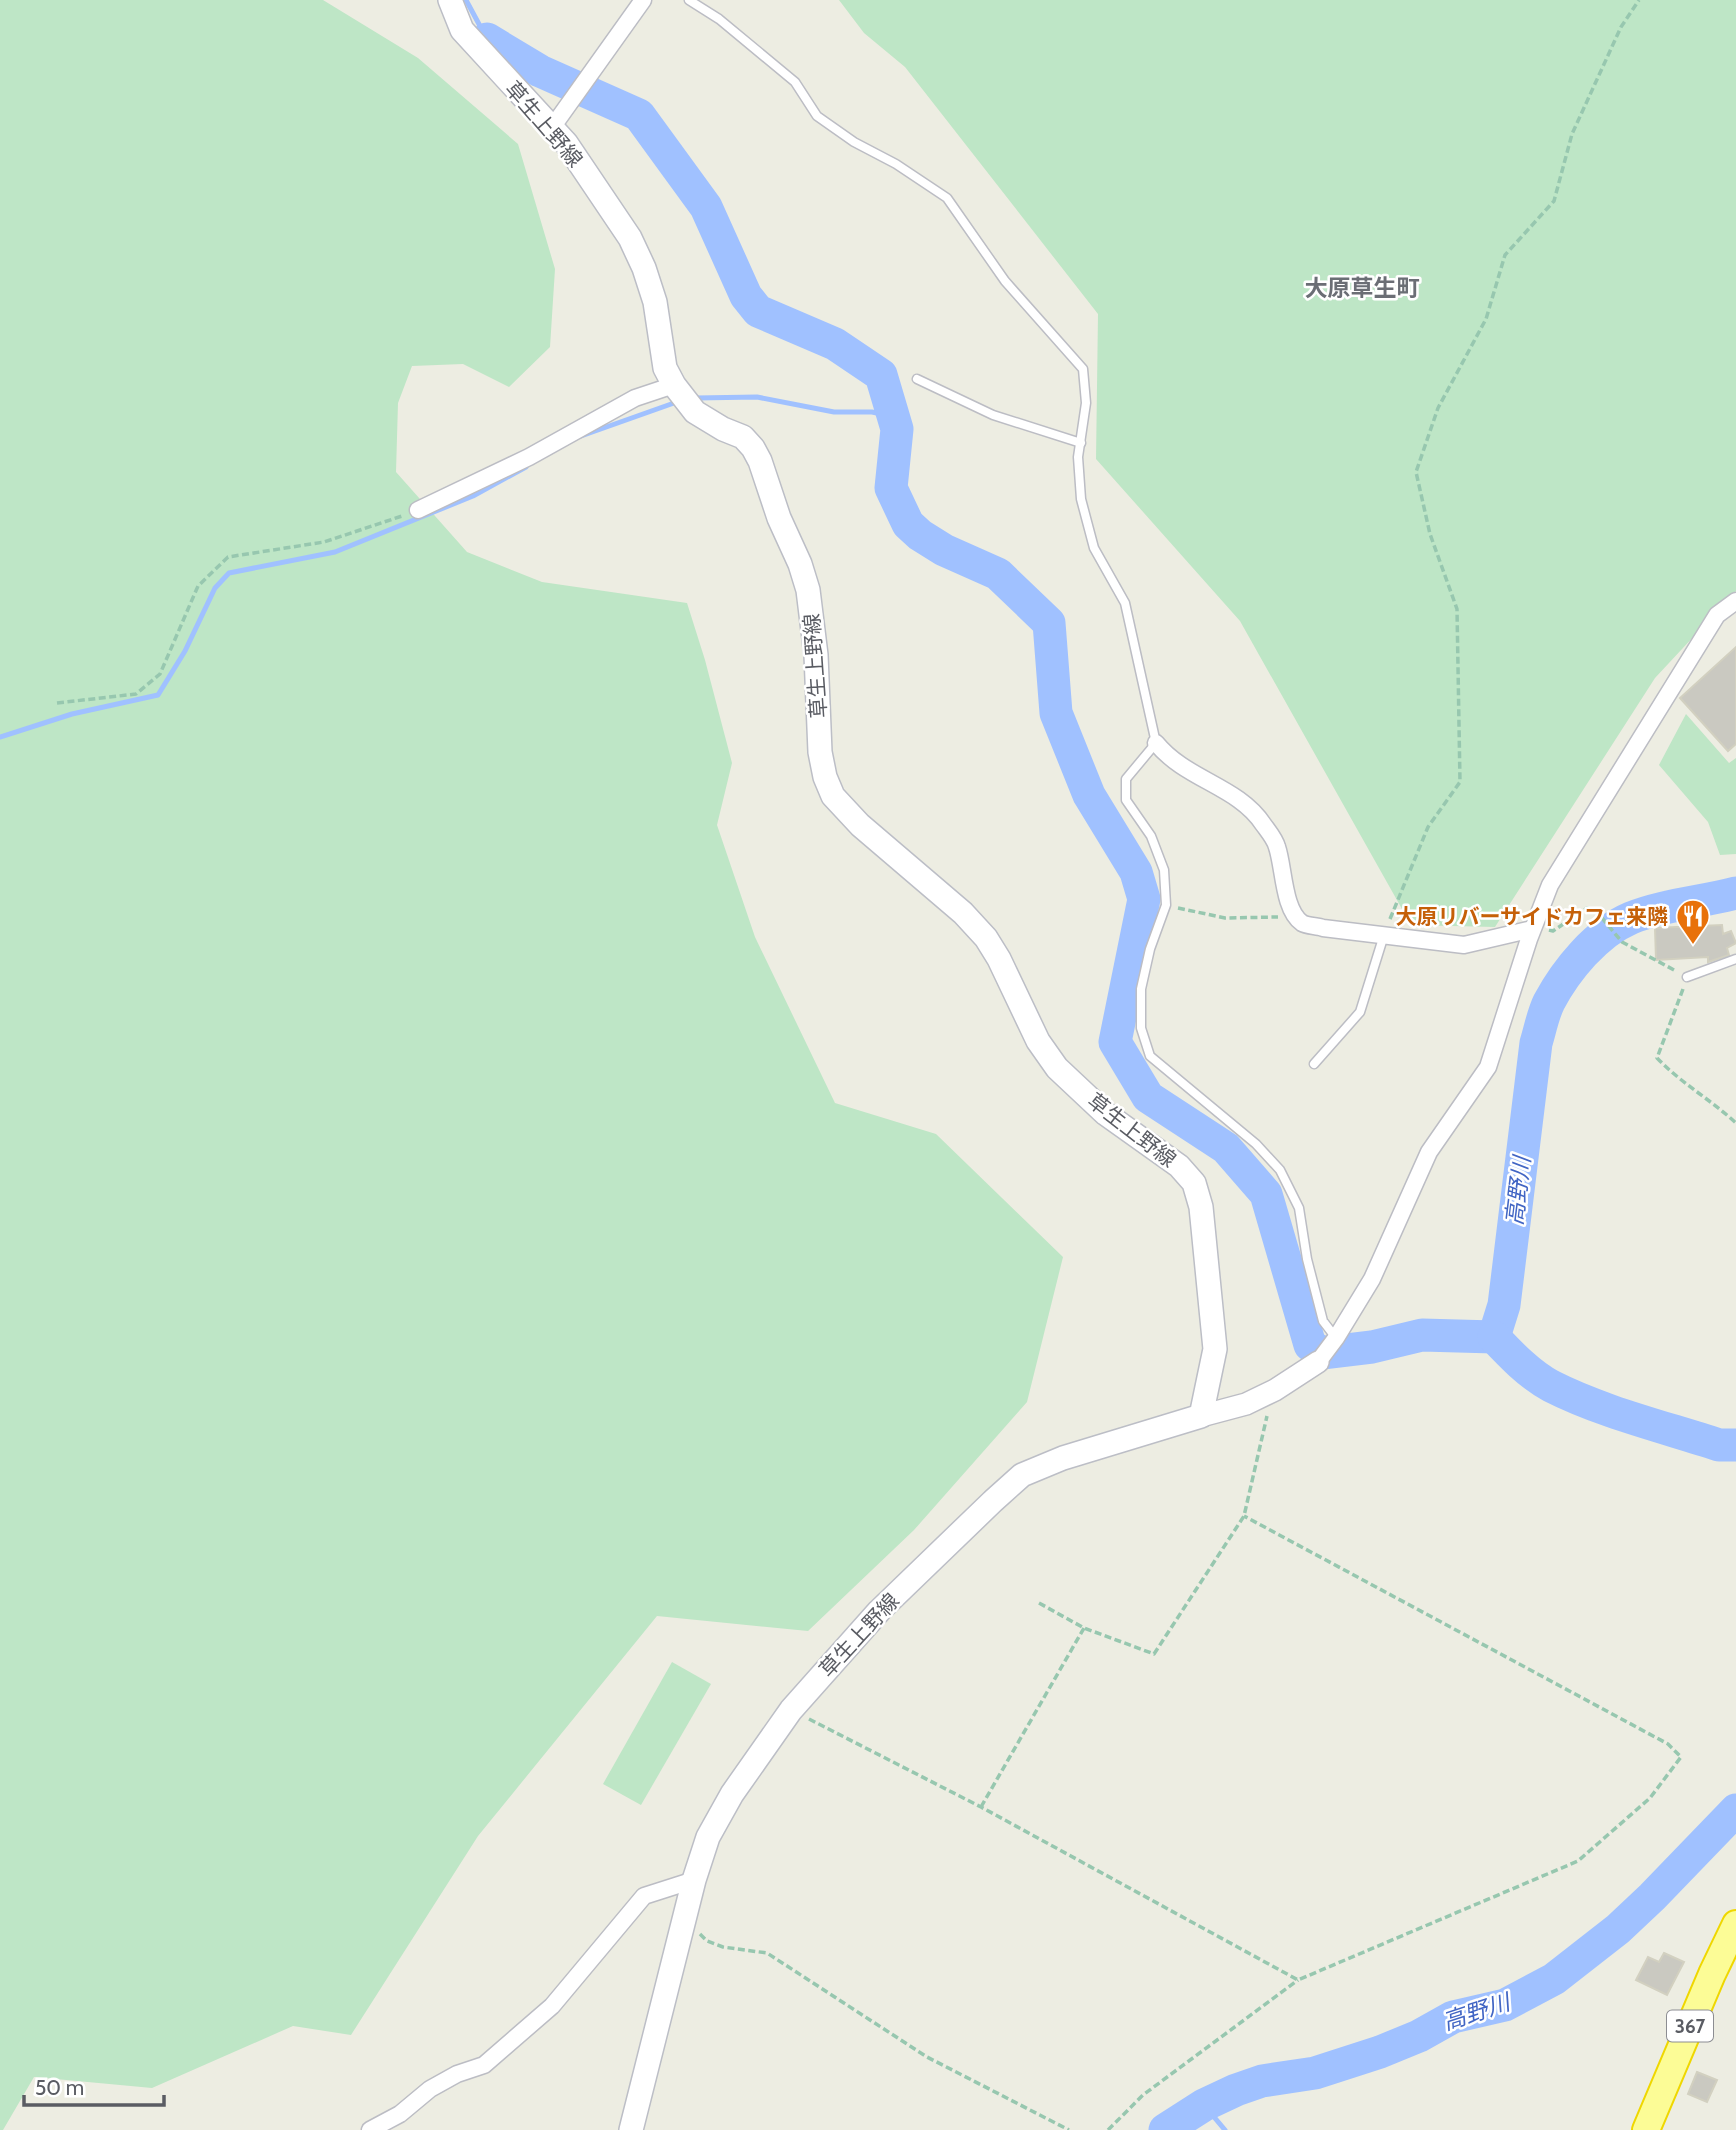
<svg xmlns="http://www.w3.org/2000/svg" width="1736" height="2130" font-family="Cabin,'Noto Sans JP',sans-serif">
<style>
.green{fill:#bee6c6}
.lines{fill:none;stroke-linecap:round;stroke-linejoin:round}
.stream{stroke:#a0c1ff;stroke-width:5}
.river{stroke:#a0c1ff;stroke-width:33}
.building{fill:#cac9c1;stroke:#d2d0c0;stroke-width:2}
.service-casing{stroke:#bcbdc4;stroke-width:11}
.minor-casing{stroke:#bcbdc4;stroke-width:19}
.tertiary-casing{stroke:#bcbdc4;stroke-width:24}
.secondary-casing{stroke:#bcbec6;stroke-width:26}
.trunk-casing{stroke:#efd700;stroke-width:30}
.path{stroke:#97c7af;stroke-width:3.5;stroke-dasharray:7 3.5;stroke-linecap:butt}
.service{stroke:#fff;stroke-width:8}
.minor{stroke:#fff;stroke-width:16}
.tertiary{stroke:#fff;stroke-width:21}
.secondary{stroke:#fff;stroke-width:23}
.trunk{stroke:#fcfc96;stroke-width:26}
.labels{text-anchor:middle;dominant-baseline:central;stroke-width:5;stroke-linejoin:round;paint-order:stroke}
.shield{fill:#fff;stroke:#8c8d92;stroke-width:2}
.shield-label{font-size:19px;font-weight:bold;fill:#5a5c63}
.street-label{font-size:21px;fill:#5a5c63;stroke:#fff}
.food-label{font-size:21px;font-weight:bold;fill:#c56008;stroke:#fff;text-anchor:end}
.neighbourhood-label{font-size:23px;font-weight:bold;fill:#6b6e75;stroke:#fff}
.water-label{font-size:23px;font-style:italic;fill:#4165c4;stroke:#fff}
</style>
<rect width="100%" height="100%" fill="#edede2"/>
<g class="green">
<path d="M0 0H323L418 58 518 144 555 269 550 347 509 387 463 364 412 366 398 403 396 472 467 552 542 582 687 603 705 660 732 763 717 825 755 937 835 1103 936 1134 1063 1257 1027 1402 914 1530 808 1631 657 1616 478 1836 351 2035 293 2026 152 2088 34 2077 3 2130H0Z"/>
<path d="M839 0H1736V591L1655 678 1495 927 1411 925 1240 621 1096 459 1098 314 905 67 864 33Z"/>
<path d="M1686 714 1729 763 1736 758V854L1720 855 1708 822 1659 765Z"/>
<path d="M672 1662 711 1684 641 1805 603 1784Z"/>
</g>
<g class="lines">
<g class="stream">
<path d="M466 0 487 39"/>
<path d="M696 398 757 397 834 412H872L891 416"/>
<path d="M581 436 674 403"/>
<path d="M0 737 72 714 158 695 185 651 215 588 229 573 335 552 473 496 526 467"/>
<path d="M1204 2105 1225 2130"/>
</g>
<g class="river">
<path d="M487 39 540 71 639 115 706 207 746 296 758 311 835 344 881 375 897 429 891 488 908 524 920 535 944 550 998 574 1049 623 1056 713 1089 795 1136 872 1144 899 1115 1042 1148 1097 1226 1148 1266 1194 1310 1345 1322 1353 1372 1347 1422 1335 1494 1337"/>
<path d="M1494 1337 1504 1305 1536 1043C1540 1030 1543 1014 1549 1002 1566 970 1596 933 1631 918 1663 905 1702 902 1736 893"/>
<path d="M1494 1337C1511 1355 1529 1374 1551 1386 1602 1412 1664 1427 1719 1445H1736"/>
<path d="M1165 2130 1204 2105 1236 2090 1262 2081 1315 2073 1380 2052 1419 2036 1453 2017 1505 2005 1554 1979 1618 1929 1652 1897 1736 1810"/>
</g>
</g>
<g class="building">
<path d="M1736 647V744L1728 751 1680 698Z"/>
<path d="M1722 925 1723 934 1731 931 1736 943 1727 948 1729 955 1708 962V957L1656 960 1655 928Z"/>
<path d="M1664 1953 1684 1962 1667 1995 1636 1980 1648 1957 1659 1962Z"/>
<path d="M1697 2072 1717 2080 1707 2102 1688 2094Z"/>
</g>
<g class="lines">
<defs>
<g id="service">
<path d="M689 0 719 19 795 82 817 116 854 142 896 164 947 198 1005 281 1083 369 1086 403 1078 457 1081 499 1094 548 1125 603 1156 743 1126 779V800L1151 836 1164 870 1166 905 1150 949 1141 989V1028L1150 1056 1256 1144 1280 1170 1299 1208 1307 1259 1323 1321 1336 1338"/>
<path d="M917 379 993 415 1081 443"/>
<path d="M1687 977 1736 959"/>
<path d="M1314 1064 1360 1012 1384 935"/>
</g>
<g id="minor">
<path d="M551 129 643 0"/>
<path d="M418 510 529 457 635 398 674 385"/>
<path d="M1156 743C1186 780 1238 786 1263 824 1268 831 1275 839 1277 847 1284 867 1283 910 1302 923 1307 926 1317 926 1323 928L1464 945 1532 929"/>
<path d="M1318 1362 1336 1338 1372 1279 1429 1152 1488 1067 1529 939 1550 885 1717 615 1736 601"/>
<path d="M370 2130 400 2114 430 2089 457 2074 484 2065 552 2006 644 1896 694 1880"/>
</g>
<path id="tertiary" d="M1201 1416 1246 1404 1275 1390 1318 1362"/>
<path id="secondary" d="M450 0 462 30 566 143 630 238 644 268 655 302 665 368 674 385 695 412 723 429 743 437 753 448 760 461 779 518 800 564 808 590 816 655 820 752 825 777 833 796 860 825 963 913 986 938 999 959 1038 1041 1057 1068 1106 1114 1179 1166 1194 1183 1201 1207 1215 1349 1201 1416 1063 1458 1022 1475 993 1501 879 1611 791 1710 732 1794 708 1837 694 1880 631 2130"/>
<path id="trunk" d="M1646 2130 1712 1974 1736 1924"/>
</defs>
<use href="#service" class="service-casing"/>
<use href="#minor" class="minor-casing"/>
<use href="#tertiary" class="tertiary-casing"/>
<use href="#secondary" class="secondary-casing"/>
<use href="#trunk" class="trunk-casing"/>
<g class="path">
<path d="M57 703 136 694 160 674 198 586 228 557 324 542 402 516"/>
<path d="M1178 908 1225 918 1278 917"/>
<path d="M1390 919 1428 827 1460 782 1457 609 1430 534 1416 472 1438 408 1486 319 1505 255 1554 201 1572 134 1621 27 1639 0"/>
<path d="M1549 930 1553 931 1587 908 1597 912 1622 942 1676 971"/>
<path d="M1683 989 1657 1058C1682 1084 1710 1099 1736 1123"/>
<path d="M1039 1603 1084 1628 1154 1654 1244 1516 1267 1416"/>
<path d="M809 1719 981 1807 1298 1980 1578 1861 1650 1798 1681 1757 1668 1744 1244 1516"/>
<path d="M981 1807 1084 1628"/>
<path d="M700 1934 707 1941 723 1947 767 1953 927 2057 1069 2130"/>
<path d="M1108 2130 1143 2095 1298 1980"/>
</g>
<use href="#service" class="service"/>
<use href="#minor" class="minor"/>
<use href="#tertiary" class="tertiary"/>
<use href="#secondary" class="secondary"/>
<use href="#trunk" class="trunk"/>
</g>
<defs>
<symbol id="restaurant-pin" viewBox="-11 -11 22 30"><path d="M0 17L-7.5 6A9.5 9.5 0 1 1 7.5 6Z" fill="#e8710a" stroke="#fff"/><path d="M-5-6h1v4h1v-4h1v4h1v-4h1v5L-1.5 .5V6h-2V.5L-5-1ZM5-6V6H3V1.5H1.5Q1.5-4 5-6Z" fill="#fff"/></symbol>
</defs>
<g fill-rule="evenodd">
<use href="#restaurant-pin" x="1674" y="897" width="38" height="52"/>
</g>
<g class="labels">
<rect class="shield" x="1667" y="2010.5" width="46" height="31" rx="5"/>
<g class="shield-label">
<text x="1690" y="2026">367</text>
</g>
<g class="street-label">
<text transform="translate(544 124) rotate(49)">草生上野線</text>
<text transform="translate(815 666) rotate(-94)">草生上野線</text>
<text transform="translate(1132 1130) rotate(38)">草生上野線</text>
<text transform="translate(859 1635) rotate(-47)">草生上野線</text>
</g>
<g class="food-label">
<text x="1668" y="916">大原リバーサイドカフェ来隣</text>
</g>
<g class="neighbourhood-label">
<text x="1362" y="288">大原草生町</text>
</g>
<g class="water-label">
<text transform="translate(1518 1191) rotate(-83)">高野川</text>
<text transform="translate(1476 2012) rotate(-18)">高野川</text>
</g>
</g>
<path d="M24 2095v10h140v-10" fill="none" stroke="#5a5c63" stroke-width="3.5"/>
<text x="35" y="2095" font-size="21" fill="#5a5c63" stroke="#ffffff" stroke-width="5" paint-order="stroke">50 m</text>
</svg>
